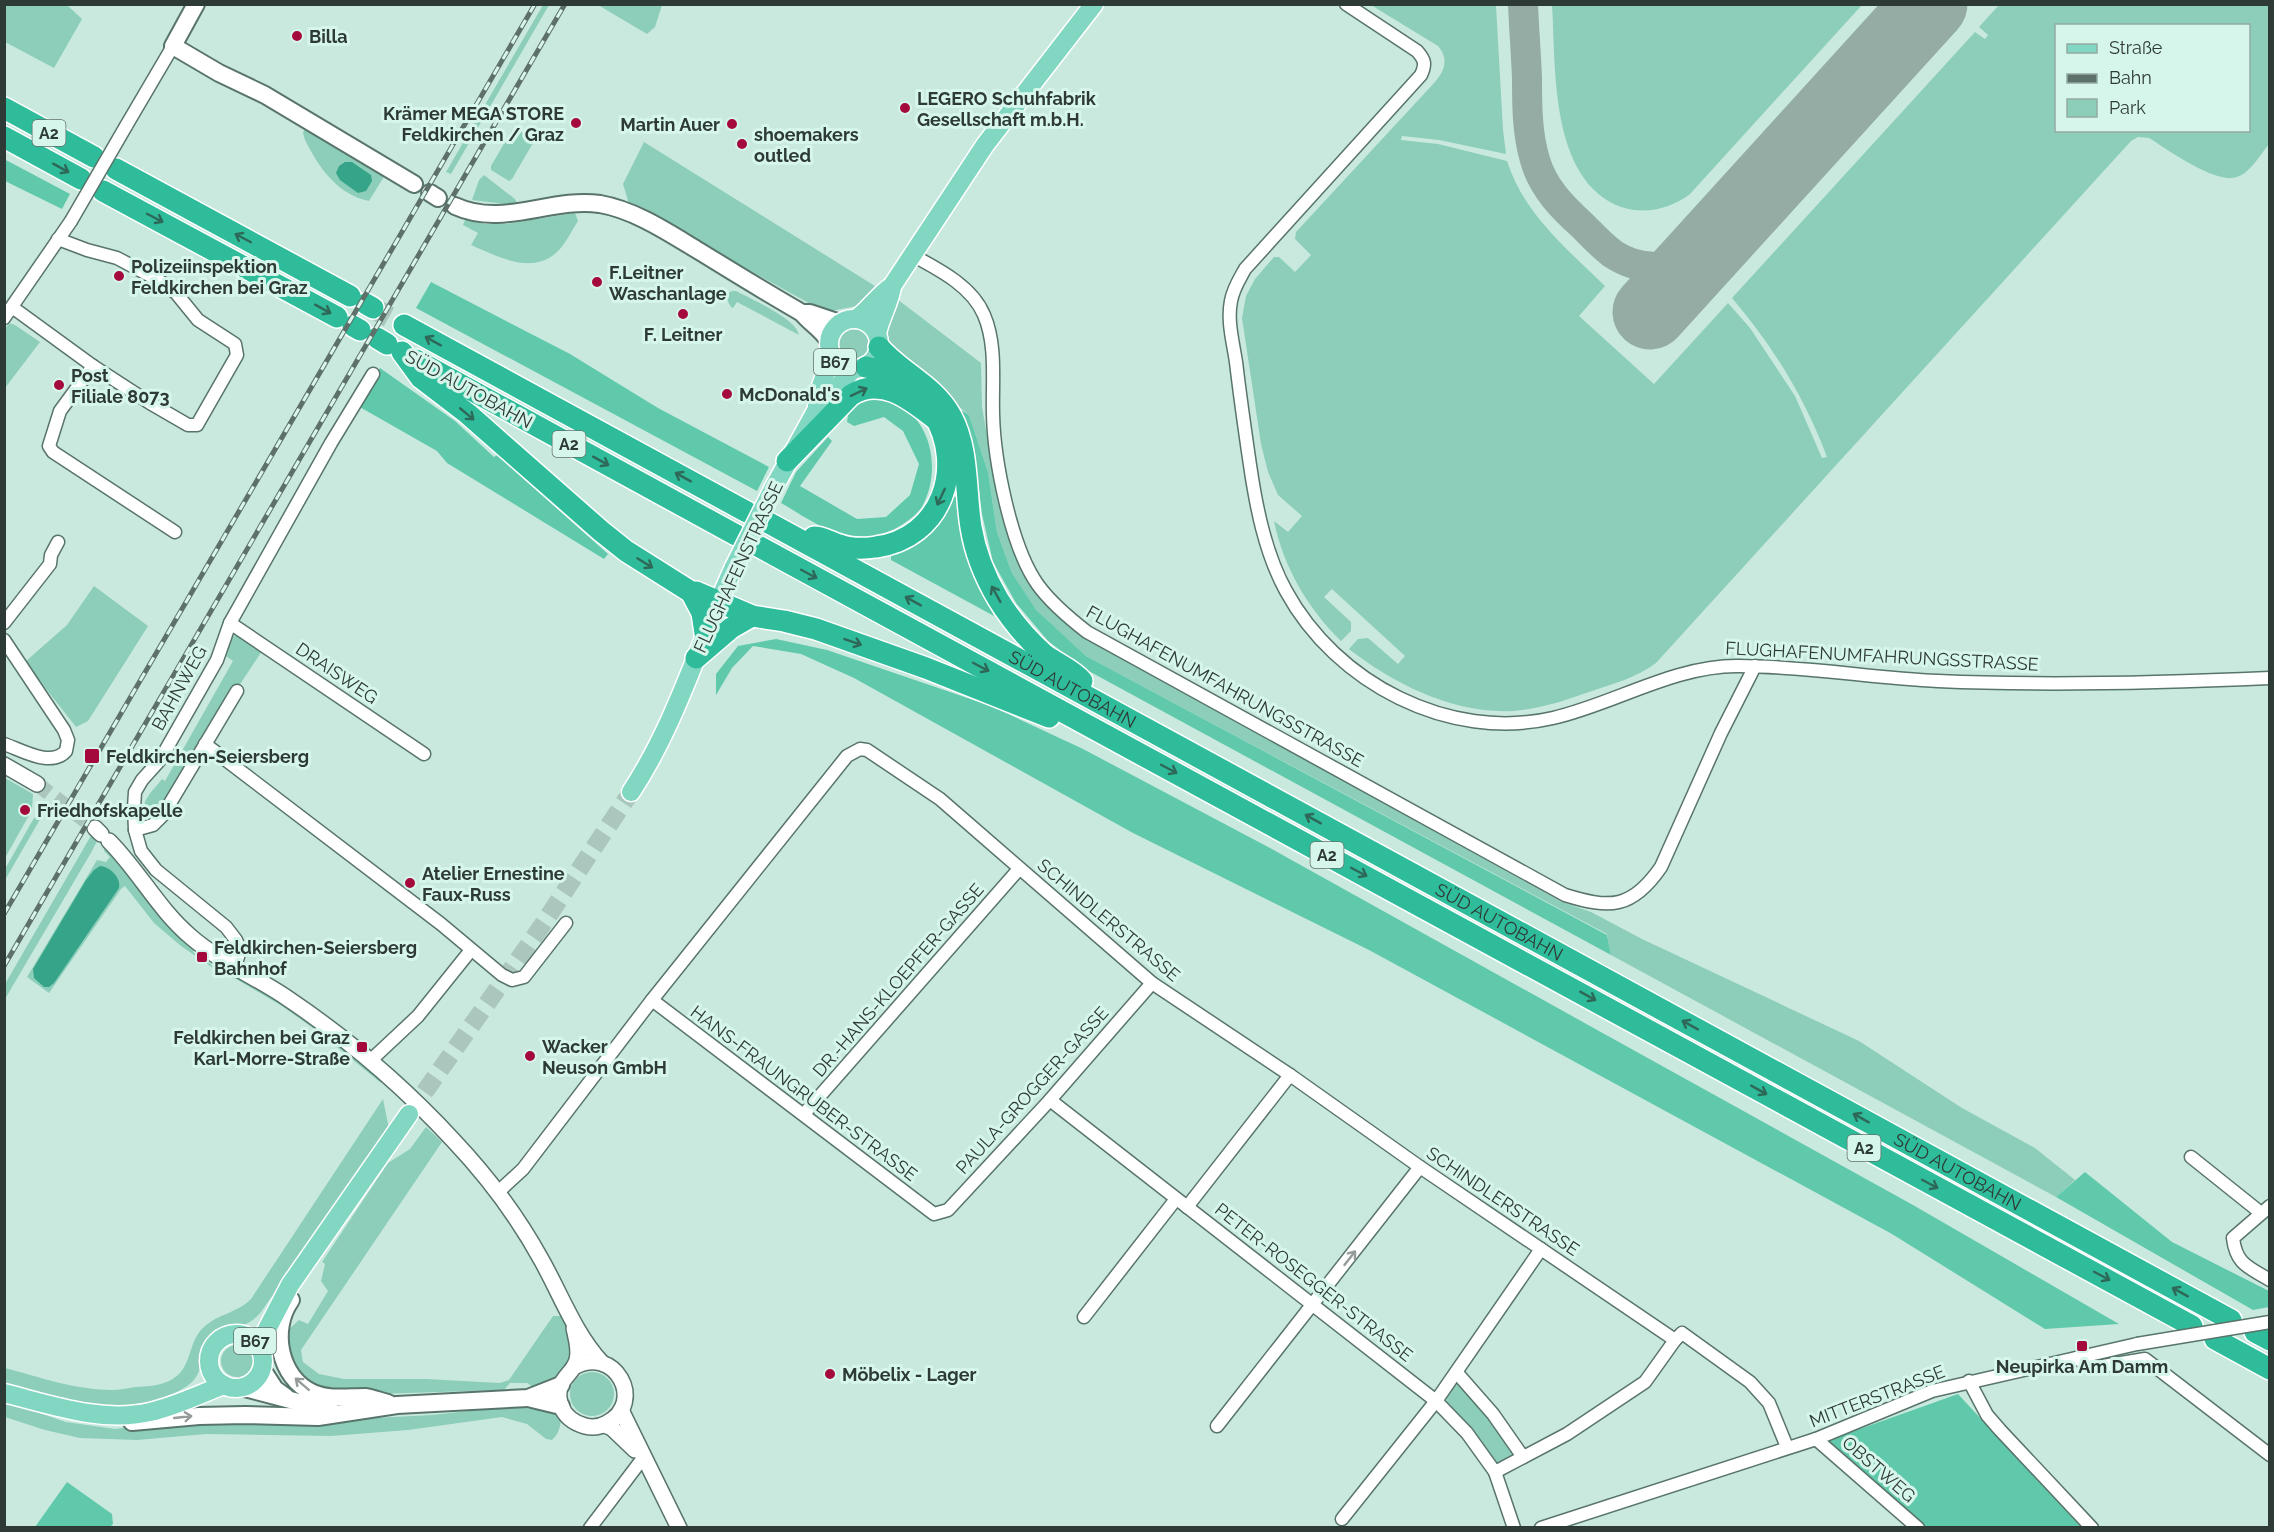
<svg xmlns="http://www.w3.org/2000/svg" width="2274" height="1532" font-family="Raleway,sans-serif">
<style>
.green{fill:#8cceb9;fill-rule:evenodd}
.forest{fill:#60c9ab}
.water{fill:#36a488}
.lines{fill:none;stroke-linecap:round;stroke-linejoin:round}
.taxiway{stroke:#94aca4;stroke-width:30}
.runway{stroke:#94aca4;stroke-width:75}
.tertiary-tunnel{stroke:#abc6bc;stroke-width:15;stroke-dasharray:15 8;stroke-linecap:butt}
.primary-tunnel{stroke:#abc6bc;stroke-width:18;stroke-dasharray:18 9;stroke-linecap:butt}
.motorway-tunnel{stroke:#abc6bc;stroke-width:21;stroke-dasharray:21 10;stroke-linecap:butt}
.minor-casing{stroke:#58746b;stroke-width:15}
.tertiary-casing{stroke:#58746b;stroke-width:18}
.secondary-casing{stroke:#58746b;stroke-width:20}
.primary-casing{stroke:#fff;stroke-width:21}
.motorway-casing{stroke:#fff;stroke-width:24}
.minor{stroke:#fff;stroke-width:12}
.tertiary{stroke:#fff;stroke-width:15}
.secondary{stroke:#fff;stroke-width:16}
.primary{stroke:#82d7c2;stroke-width:18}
.motorway{stroke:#2fbc9a;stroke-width:21}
.rail-casing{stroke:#5e706a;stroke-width:5}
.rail{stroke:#d7f6eb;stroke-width:3;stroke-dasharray:9;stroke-linecap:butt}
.minor-bridge-casing{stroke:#58746b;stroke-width:15;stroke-linecap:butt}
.primary-bridge-casing{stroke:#fff;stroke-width:21;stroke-linecap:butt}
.minor-bridge{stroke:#fff;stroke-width:12}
.primary-bridge{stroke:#82d7c2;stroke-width:18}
.oneway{stroke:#2e6859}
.oneway2{stroke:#969c9a}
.poi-dot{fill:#a50a3c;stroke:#d7f6eb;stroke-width:2}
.labels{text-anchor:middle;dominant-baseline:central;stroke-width:6;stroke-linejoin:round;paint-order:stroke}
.shield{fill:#d7f6eb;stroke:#61726c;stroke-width:1.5}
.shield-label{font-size:16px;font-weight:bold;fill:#2e3a36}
.poi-label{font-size:18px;font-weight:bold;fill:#2e3a36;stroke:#d7f6eb;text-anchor:start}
.street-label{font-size:18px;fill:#2e3a36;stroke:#d7f6eb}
</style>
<rect width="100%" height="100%" fill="#cae9de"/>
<g class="green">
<path d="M4 5H67L82 19 54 68 5 42Z"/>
<path d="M543 5H549L451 174 446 172Z"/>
<path d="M598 5H662L655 27 647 34Z"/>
<path d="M1371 5H1496L1503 130 1506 154 1439 140 1402 136 1401 140 1438 144 1507 161C1524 214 1566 248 1605 286L1579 316 1654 384 1728 303 1750 328 1795 396 1822 458 1827 457C1805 398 1773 346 1732 298L1975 32 1985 39 1988 35 1979 27 1999 5H2269V144C2260 155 2250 173 2237 177 2216 185 2167 149 2149 138L2138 137 2131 141 1656 663C1636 678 1612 684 1589 692 1564 701 1539 709 1513 711 1453 714 1394 684 1349 649L1358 639 1368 638 1398 664 1405 656 1332 589 1324 597 1351 622V631L1341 641C1308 609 1283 566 1274 521L1288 532 1302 516 1278 495 1268 472 1261 444 1242 318 1246 296 1255 279 1274 257H1279L1295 272 1311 255 1295 239 1296 232 1435 82C1445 70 1449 59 1438 46ZM2056 26H2248V130H2056Z"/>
<path d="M1552 5V4L1862 5 1690 194C1670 209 1645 215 1621 207 1549 180 1556 67 1552 5Z"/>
<path d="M305 128 385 175 369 201C337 195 318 166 305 140L303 133Z"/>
<path d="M515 129 530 136 533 143 512 179 509 181 491 170V166L512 130Z"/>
<path d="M644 142 875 286 857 306 825 312 629 204 623 184Z"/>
<path d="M484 175 515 199 517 203 505 204 472 200 479 180Z"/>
<path d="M575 213 578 221C572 230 567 241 560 249 535 277 499 257 471 245L478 233 463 225 466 218 485 224H507Z"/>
<path d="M732 291H736C751 299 797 319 799 335L737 302 733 308 731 307 726 298 728 293Z"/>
<path d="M897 299 981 363 982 407 994 475 1011 541 1023 574 1044 601 1069 627 1560 901 1591 912 1642 939 1859 1041 1962 1108 2035 1148 2075 1180 2056 1197 1611 955 1607 934 1086 656 1035 610 1012 573 997 532 988 472 969 415C956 406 949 392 936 382 900 352 870 356 897 299Z"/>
<path d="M9 323 15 325 40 342 5 388V329Z"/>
<circle cx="854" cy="345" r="20"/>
<path d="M94 586 148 626 88 721 76 727 25 662 67 625Z"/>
<path d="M237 635 247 639 262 651 202 742 155 818H146C138 802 153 791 162 779L165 781 233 661 226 656 231 637Z"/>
<path d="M5 778 33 794 32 810 5 858Z"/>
<path d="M37 816H42L5 880V869L34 818Z"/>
<path d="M92 834 98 839 92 851 5 999V984Z"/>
<path d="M105 846 195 948 193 952 213 966 216 962 270 995 324 1032 377 1075 381 1083 320 1033 282 1006 236 979 216 970 181 946 154 923 125 886 121 889 49 993 27 977 97 860 106 862 110 857 104 851Z"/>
<path d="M383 1099 389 1129 261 1312C242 1334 231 1320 214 1336 200 1348 205 1368 193 1381 185 1389 175 1393 165 1397 113 1421 56 1398 5 1384V1368C39 1377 76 1390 112 1390 120 1390 127 1388 135 1387 151 1386 165 1386 178 1375 192 1362 189 1340 204 1327 218 1314 237 1313 251 1299Z"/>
<path d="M426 1127 442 1142 301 1350 303 1362 319 1374 344 1379H427L500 1383 509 1380 553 1316H563C567 1324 572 1335 573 1344 574 1366 552 1384 533 1387L527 1383H510L504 1390H500L377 1394 317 1389 292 1368 286 1332 299 1320 308 1324 328 1291 321 1281 325 1264 322 1262 388 1163 410 1149Z"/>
<circle cx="237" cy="1361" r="16"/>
<circle cx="592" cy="1394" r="22"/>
<path d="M1456 1384 1465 1387 1517 1453 1503 1466 1495 1462 1447 1404 1446 1395Z"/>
<path d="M4 1401 66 1422 115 1429 158 1424 335 1420 432 1415 525 1405H543L561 1416C561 1425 559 1434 552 1440L546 1439 527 1424 502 1417 408 1430 331 1436 206 1434 137 1440 80 1438 45 1430 5 1417Z"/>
</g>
<g class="forest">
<path d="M4 159 70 194 62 209 5 181Z"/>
<path d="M431 282 570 354 658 408 769 467 757 491 416 308Z"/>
<path d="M380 368 455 421 494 457 497 455 608 554 604 559 447 463 437 451 358 406Z"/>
<path d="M867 398C874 399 883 398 890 400 931 416 942 468 923 505 916 518 893 532 878 535 866 538 850 536 837 533 820 528 797 512 781 503L796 472 828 437 832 441 800 486 857 519 886 517 910 495 919 464 903 431 884 417 854 426 847 422 849 409Z"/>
<path d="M961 410 969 415 988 472 997 532 1012 573 1036 610 1086 656 1607 935 1611 955 1085 669 1048 641 1016 603 993 562 982 514 974 450Z"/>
<path d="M957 496 964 507 977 583 994 616 891 560V550L949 499Z"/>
<path d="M776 639 827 650 991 706 1083 749 1270 848 1599 1031 1913 1205 2119 1324 2045 1329 1892 1234 1369 950 1133 833 854 678 801 654 753 646 732 668 716 695V674L738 646Z"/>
<path d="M2085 1172 2172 1242 2269 1291V1307L2253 1310 2056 1197Z"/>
<path d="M1958 1394 2081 1527H1926L1826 1441Z"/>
<path d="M67 1482 112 1514 113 1524 110 1527H35Z"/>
</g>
<g class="water">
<path d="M345 162H352L371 175 372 181 366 191 358 193 340 180 336 173 339 166Z"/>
<path d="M100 866C111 867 121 878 119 888L54 983 49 987H44L34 978 33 969 86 880 94 870Z"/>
</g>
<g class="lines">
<path class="taxiway" d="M1523 4C1524 29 1526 53 1527 78 1527 106 1527 133 1535 160 1543 188 1562 207 1583 226 1592 235 1602 246 1613 254 1648 277 1685 266 1714 242"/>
<path class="runway" d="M1650 312 1930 4"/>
<path class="tertiary-tunnel" d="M37 784 95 828"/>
<path class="primary-tunnel" d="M409 1114 539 930 631 792"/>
<path class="motorway-tunnel" d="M373 308 389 317"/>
<defs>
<g id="minor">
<path d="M1346 4 1417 51C1425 60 1426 64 1421 75L1245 269C1239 280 1233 289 1231 301 1227 321 1233 342 1236 362 1240 396 1245 431 1250 465 1256 506 1265 553 1286 591 1336 683 1449 742 1553 718 1614 704 1675 665 1739 666 1805 666 1872 678 1938 681 2048 686 2159 683 2270 678"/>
<path d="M126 126 173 46"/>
<path d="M912 255C938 269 972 286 984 315 997 345 992 382 993 414 994 460 1011 548 1038 585 1051 603 1069 618 1087 632L1565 895C1610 909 1632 909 1661 867L1721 733 1755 666"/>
<path d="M12 307 93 366 150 403 188 425H197L237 355 235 344 198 320 176 293 160 281 117 258 87 250 58 239"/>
<path d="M4 318 71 221"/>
<path d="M93 366 60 411 49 446 53 452 175 532"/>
<path d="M4 623 50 564 51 555 58 542"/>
<path d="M230 623 424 754"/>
<path d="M4 640 64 730 68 740 66 751C51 768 22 750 4 744"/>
<path d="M205 744 441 924 502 975 512 980 524 977 566 923"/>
<path d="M135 830 153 825 163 815 237 691"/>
<path d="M235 967 240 950 236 940 226 927 156 870 141 851 135 830 134 808 135 792 142 780 160 760 217 660 230 623 331 443 373 374"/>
<path d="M652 1000 934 1214 948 1210 1050 1100 1152 983"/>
<path d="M370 1061 418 1016 471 950"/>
<path d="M1050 1100 1436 1401 1467 1433 1495 1472 1514 1528"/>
<path d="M804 1114 1019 869"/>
<path d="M2191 1157 2261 1213"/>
<path d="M497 1193 523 1169 652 1000 847 756 860 749 867 750 940 799 1152 983 1290 1075 1420 1167 1675 1340 1682 1333 1750 1382 1769 1403 1787 1447"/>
<path d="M2270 1206 2233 1238C2236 1264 2248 1267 2270 1280"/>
<path d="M1187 1207 1290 1075"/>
<path d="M1084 1317 1176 1199"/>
<path d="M2076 1358 2089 1366 2097 1367 2145 1359 2270 1455"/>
<path d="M1457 1373 1493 1414 1523 1457"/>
<path d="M1969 1381 1987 1415 2000 1430 2092 1528"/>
<path d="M1217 1426 1420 1167"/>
<path d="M1816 1439 1918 1528"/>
<path d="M1495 1472 1567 1434 1645 1382 1675 1340"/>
<path d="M1342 1519 1436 1401 1541 1249"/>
<path d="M590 1528 643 1458"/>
<path d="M1541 1528 1816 1439 1932 1391 2137 1344"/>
</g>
<g id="tertiary">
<path d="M4 765 37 784"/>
<path d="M95 828 101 834"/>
<path d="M109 841C139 871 158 909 191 937 220 962 256 977 287 998 348 1039 404 1087 453 1140 488 1177 518 1217 542 1261 561 1295 575 1334 602 1363"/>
<path d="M574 1328C576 1338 580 1350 577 1360 573 1376 552 1380 561 1406 565 1416 574 1423 585 1426 592 1428 600 1427 607 1423 647 1402 614 1344 574 1367"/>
<path d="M621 1410 679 1528"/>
<path d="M605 1425 612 1428 635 1450"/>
</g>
<g id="secondary">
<path d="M196 4 173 46 219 73 265 95 414 184"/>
<path d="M430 193 438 198"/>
<path d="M455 206C503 228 550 197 600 204 635 210 669 233 699 251 733 272 767 293 802 313 810 323 821 329 828 340"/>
<path d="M804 313H810L840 323"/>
<path d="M291 1300C270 1329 279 1378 313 1393 329 1400 348 1397 365 1397 372 1398 380 1401 388 1403"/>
<path d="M262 1369 275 1389 286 1397"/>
<path d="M241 1387 317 1407 330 1409"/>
<path d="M532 1399 561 1406"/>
<path d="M132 1422 199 1416 245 1415 318 1417 397 1405 528 1398 561 1385"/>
</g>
<g id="primary">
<circle cx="854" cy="344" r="25"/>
<path d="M856 319C870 309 878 295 892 286L985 145 1094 4"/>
<path d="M877 334C880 317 890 303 892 286"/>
<path d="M817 407C816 391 828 373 831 355"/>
<path d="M773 489 817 409C832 399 839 382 853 370"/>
<path d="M631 792C677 722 699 642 734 567"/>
<circle cx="236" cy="1361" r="27"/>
<path d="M262 1351 263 1337 290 1285 409 1114"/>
<path d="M4 1393C51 1405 102 1423 150 1412 176 1406 200 1394 224 1385"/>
</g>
<g id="motorway">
<path d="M4 108 94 157"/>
<path d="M4 137 81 179"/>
<path d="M116 169 350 296"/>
<path d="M103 191 337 317"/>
<path d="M366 304 373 308"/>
<path d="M404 325 747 512"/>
<path d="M353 326 360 330"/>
<path d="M377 338 387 344"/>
<path d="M879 347C901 373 934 385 951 416 969 449 965 491 971 527 975 552 985 577 998 599 1011 620 1027 639 1045 655 1057 664 1073 670 1082 681"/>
<path d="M402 352 421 378 468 414 601 531 626 551 691 592H696L752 616 784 621 816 629 926 668 1049 717"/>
<path d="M416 360 736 535"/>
<path d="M866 367 884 371 906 384"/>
<path d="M787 461 851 395C883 375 912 401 938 421"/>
<path id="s1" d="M769 523 2231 1320"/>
<path d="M814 537C824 537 831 543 840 545 851 549 864 549 876 547 942 538 966 467 933 413"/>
<path d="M758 546 2192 1326"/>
<path d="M691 592 702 613 705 633"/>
<path d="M696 658 731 628 752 616"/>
<path d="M2255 1332 2270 1340"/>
<path d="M2215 1339 2270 1369"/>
</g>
</defs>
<use href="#minor" class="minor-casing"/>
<use href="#tertiary" class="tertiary-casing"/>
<use href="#secondary" class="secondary-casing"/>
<use href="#primary" class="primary-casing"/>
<use href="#motorway" class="motorway-casing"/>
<use href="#minor" class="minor"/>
<use href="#tertiary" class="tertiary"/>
<use href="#secondary" class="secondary"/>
<use href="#primary" class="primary"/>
<use href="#motorway" class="motorway"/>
<defs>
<g id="rail">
<path d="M4 914 535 4"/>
<path d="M4 966 565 4"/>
</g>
</defs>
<use href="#rail" class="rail-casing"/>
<use href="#rail" class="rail"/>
<defs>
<g id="minor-bridge">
<path d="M71 221 126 126"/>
<path d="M2137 1344 2270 1322"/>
</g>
<path id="primary-bridge" d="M734 567 773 489"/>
</defs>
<use href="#minor-bridge" class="minor-bridge-casing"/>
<use href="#primary-bridge" class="primary-bridge-casing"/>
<use href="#minor-bridge" class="minor-bridge"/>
<use href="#primary-bridge" class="primary-bridge"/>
</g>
<defs><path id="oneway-shaft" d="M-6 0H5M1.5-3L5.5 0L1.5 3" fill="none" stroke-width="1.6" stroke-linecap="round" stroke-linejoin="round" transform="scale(1.5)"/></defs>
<g class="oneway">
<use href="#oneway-shaft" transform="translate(61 168) rotate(29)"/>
<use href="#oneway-shaft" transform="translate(155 218) rotate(28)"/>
<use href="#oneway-shaft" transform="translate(243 238) rotate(-152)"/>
<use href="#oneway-shaft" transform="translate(323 309) rotate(29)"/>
<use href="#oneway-shaft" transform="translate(433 341) rotate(-151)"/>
<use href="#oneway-shaft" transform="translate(859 392) rotate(-25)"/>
<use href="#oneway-shaft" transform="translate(467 414) rotate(40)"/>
<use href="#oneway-shaft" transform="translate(601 461) rotate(29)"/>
<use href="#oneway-shaft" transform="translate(683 477) rotate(-151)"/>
<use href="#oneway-shaft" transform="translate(941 497) rotate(115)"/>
<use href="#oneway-shaft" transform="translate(645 563) rotate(32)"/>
<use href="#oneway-shaft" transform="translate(809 574) rotate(28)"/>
<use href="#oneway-shaft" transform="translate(996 594) rotate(-119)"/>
<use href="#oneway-shaft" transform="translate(913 601) rotate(-151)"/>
<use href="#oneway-shaft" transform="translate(853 642) rotate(19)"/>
<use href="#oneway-shaft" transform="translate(981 667) rotate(28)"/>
<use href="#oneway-shaft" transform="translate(1169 769) rotate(28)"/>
<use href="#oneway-shaft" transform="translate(1313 819) rotate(-151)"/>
<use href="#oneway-shaft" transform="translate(1359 872) rotate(28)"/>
<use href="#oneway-shaft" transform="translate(1588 996) rotate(29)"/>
<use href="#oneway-shaft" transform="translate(1690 1025) rotate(-151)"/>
<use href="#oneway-shaft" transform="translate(1759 1090) rotate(29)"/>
<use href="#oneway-shaft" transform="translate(1861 1118) rotate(-151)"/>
<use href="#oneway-shaft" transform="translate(1930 1184) rotate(28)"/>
<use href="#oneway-shaft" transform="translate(2102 1276) rotate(28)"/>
<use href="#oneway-shaft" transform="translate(2180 1292) rotate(-151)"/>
</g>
<g class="oneway2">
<use href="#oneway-shaft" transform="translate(1350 1258) rotate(-52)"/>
<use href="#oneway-shaft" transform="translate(302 1384) rotate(-139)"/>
<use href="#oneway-shaft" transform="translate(183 1417) rotate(-6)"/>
</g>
<g class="poi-dot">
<circle cx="297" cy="36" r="6"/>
<circle cx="905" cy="108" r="6"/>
<circle cx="576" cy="123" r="6"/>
<circle cx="732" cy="124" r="6"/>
<circle cx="742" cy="144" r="6"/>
<circle cx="119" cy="276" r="6"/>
<circle cx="597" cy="282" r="6"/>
<circle cx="683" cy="314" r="6"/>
<circle cx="59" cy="385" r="6"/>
<circle cx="727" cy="394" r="6"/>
<rect x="84" y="748" width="16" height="16" rx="3"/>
<circle cx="25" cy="810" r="6"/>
<circle cx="410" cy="883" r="6"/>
<rect x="196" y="951" width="12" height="12" rx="3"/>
<rect x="356" y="1041" width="12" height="12" rx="3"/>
<circle cx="530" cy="1056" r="6"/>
<rect x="2076" y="1340" width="12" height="12" rx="3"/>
<circle cx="830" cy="1374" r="6"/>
</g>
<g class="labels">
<g class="shield">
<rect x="32.5" y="120" width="33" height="26" rx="4.5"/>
<rect x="814" y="349" width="42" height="26" rx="4.5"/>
<rect x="552.5" y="431" width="33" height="26" rx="4.5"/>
<rect x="1310.5" y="842" width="33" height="26" rx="4.5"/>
<rect x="1847.5" y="1135" width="33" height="26" rx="4.5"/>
<rect x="234" y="1328" width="42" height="26" rx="4.5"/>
</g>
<g class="shield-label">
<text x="49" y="133">A2</text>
<text x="835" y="362">B67</text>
<text x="569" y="444">A2</text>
<text x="1327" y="855">A2</text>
<text x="1864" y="1148">A2</text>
<text x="255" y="1341">B67</text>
</g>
<g class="poi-label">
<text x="309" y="36">Billa</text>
<text x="917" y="98">LEGERO Schuhfabrik<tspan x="917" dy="21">Gesellschaft m.b.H.</tspan></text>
<text x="564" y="113" text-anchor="end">Krämer MEGA STORE<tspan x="564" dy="21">Feldkirchen / Graz</tspan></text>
<text x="720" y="124" text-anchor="end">Martin Auer</text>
<text x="754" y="134">shoemakers<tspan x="754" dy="21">outled</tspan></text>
<text x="131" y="266">Polizeiinspektion<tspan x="131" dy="21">Feldkirchen bei Graz</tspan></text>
<text x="609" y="272">F.Leitner<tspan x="609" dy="21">Waschanlage</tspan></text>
<text x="683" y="334" text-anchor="middle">F. Leitner</text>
<text x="71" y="375">Post<tspan x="71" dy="21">Filiale 8073</tspan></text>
<text x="739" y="394">McDonald's</text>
<text x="106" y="756">Feldkirchen-Seiersberg</text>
<text x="37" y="810">Friedhofskapelle</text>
<text x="422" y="873">Atelier Ernestine<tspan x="422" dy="21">Faux-Russ</tspan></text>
<text x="214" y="947">Feldkirchen-Seiersberg<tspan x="214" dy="21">Bahnhof</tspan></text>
<text x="350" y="1037" text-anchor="end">Feldkirchen bei Graz<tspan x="350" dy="21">Karl-Morre-Straße</tspan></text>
<text x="542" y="1046">Wacker<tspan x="542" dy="21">Neuson GmbH</tspan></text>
<text x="2082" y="1366" text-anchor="middle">Neupirka Am Damm</text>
<text x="842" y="1374">Möbelix - Lager</text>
</g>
<g class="street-label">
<text transform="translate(469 389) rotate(29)">SÜD AUTOBAHN</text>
<text transform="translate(738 567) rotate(-65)">FLUGHAFENSTRASSE</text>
<text transform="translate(1882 656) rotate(3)">FLUGHAFENUMFAHRUNGSSTRASSE</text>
<text transform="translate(337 673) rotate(34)">DRAISWEG</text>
<text transform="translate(1225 686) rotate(29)">FLUGHAFENUMFAHRUNGSSTRASSE</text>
<text transform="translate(179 688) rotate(-61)">BAHNWEG</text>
<text stroke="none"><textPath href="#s1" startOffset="346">SÜD AUTOBAHN</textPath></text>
<text transform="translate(1109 920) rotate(40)">SCHINDLERSTRASSE</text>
<text stroke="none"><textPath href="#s1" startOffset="832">SÜD AUTOBAHN</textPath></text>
<text transform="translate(898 980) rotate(-49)">DR.-HANS-KLOEPFER-GASSE</text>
<text transform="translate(1032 1090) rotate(-48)">PAULA-GROGGER-GASSE</text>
<text transform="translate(804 1093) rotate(37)">HANS-FRAUNGRUBER-STRASSE</text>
<text stroke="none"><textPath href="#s1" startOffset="1354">SÜD AUTOBAHN</textPath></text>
<text transform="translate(1503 1201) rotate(34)">SCHINDLERSTRASSE</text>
<text transform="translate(1314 1282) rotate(38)">PETER-ROSEGGER-STRASSE</text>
<text transform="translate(1877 1396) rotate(-21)">MITTERSTRASSE</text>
<text transform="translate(1879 1469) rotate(41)">OBSTWEG</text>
</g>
</g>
<rect width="2274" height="1532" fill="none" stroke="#2e3a36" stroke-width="12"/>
<rect x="2055" y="24" width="195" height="108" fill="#d7f6eb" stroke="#93aba3" stroke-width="1.5"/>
<rect x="2067" y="44" width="30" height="9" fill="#82d7c2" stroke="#93aba3" stroke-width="1.5"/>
<text x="2109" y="54" font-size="18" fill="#2e3a36">Straße</text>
<rect x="2067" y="74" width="30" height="9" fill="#5e706a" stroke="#93aba3" stroke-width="1.5"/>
<text x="2109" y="84" font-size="18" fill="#2e3a36">Bahn</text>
<rect x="2067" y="99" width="30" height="18" fill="#8cceb9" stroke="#93aba3" stroke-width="1.5"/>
<text x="2109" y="114" font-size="18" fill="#2e3a36">Park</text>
</svg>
